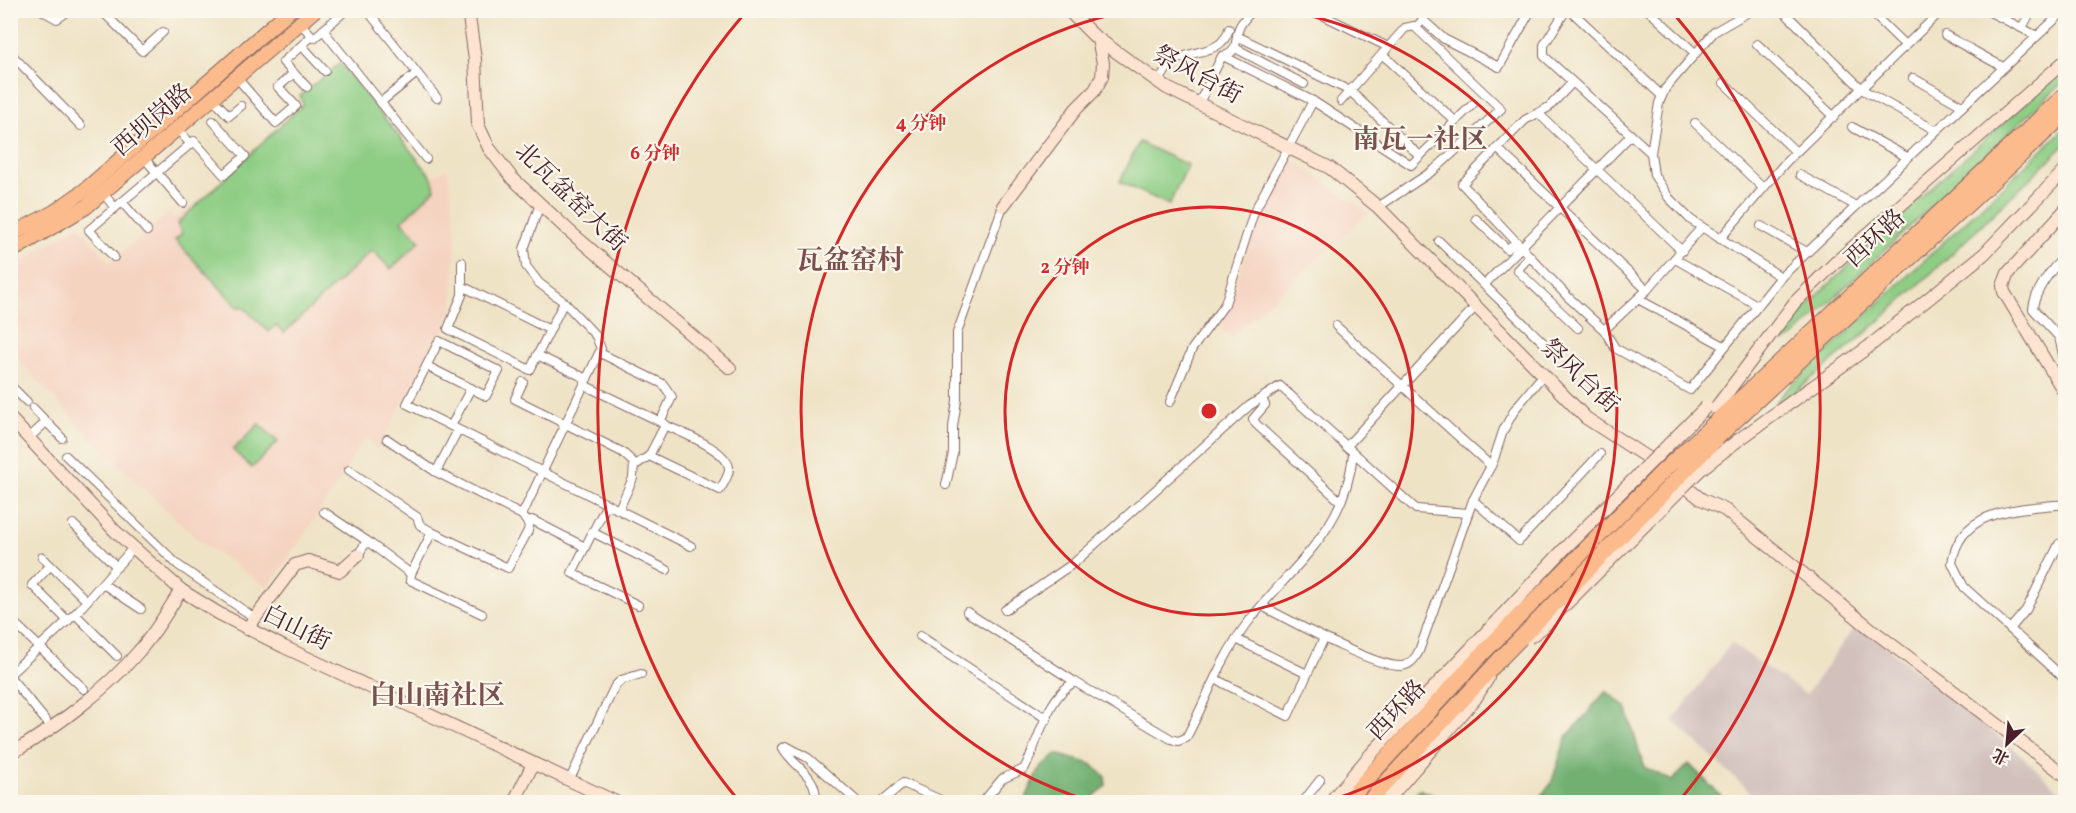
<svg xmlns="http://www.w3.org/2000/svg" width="2076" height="813" font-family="Vollkorn,'Noto Serif SC',serif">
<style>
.built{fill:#f5d3c1}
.industrial{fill:#d1c0bc}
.green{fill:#8ecd84;stroke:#6c7658;stroke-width:1.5}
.forest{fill:#72b072;stroke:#5e684e;stroke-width:1.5}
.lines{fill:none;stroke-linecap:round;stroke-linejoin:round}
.street-casing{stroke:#846461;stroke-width:10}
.secondary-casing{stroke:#846461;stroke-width:14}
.primary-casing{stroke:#846461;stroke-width:16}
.highway-casing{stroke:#846461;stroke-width:17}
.street{stroke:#fff;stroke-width:8}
.secondary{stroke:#fde4d1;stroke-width:12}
.primary{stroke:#fbbb8c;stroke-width:14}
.highway{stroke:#fbbb8c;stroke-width:15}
.secondary-bridge-casing{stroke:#846461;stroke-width:14;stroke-linecap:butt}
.highway-bridge-casing{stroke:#846461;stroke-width:17;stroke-linecap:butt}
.secondary-bridge{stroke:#fde4d1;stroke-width:12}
.highway-bridge{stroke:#fbbb8c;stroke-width:15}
.ring{fill:none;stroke:#d62828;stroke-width:3}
.labels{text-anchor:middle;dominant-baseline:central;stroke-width:4.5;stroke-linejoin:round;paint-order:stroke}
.street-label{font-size:24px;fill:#4a1f2b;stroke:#fbf7ec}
.quarter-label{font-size:27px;font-weight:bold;fill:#7b504d;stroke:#fbf7ec}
.centre{fill:#d62828;stroke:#fbf7ec;stroke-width:3}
.ring-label{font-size:18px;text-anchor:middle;font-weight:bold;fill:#d62828;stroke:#fbf7ec;stroke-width:4.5;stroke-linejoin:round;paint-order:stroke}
</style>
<rect width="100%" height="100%" fill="#fbf7ec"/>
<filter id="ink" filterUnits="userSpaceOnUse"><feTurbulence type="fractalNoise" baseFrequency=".0167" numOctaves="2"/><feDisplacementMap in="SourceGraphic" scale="12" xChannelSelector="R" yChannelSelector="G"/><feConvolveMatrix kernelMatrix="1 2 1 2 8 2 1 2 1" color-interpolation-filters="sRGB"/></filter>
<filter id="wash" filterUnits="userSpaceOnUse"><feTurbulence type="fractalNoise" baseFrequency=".008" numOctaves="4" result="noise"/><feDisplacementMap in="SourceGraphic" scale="24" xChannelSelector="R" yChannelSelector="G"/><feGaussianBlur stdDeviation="1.35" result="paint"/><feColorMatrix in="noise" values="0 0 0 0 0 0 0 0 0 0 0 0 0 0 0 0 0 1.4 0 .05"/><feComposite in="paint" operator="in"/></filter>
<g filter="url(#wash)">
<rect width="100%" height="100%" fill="#efe3c6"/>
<g class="built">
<path d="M340 63 432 177 448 168 456 235 453 305 448 323 377 449 367 438 358 448 334 490 268 588 197 539 85 432 11 352V268L79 225 110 263 170 212 175 218 191 206 194 209 303 104 300 96Z"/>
<path d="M1286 155 1369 213 1231 337 1221 329 1249 244 1253 218Z"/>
</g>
<path class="industrial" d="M1857 623 2019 753 2065 796V802H1761L1673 721 1731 643 1806 695Z"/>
<g class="green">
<path d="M340 63 432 177 435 189 402 221 420 241 391 269 372 250 284 333 276 325 269 332 242 306 239 308 175 240 182 234 177 224 303 104 300 96Z"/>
<path d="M2065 68V80L1792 338 1784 342 1780 338 1783 329 1904 212Z"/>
<path d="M2065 128V145C1973 232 1884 324 1783 401L1776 403 1781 395Z"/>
<path d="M1139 142 1188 165 1169 205 1120 182Z"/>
<path d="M259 424 278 442 252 468 233 450Z"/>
</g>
<g class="forest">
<path d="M1606 691 1626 707 1644 767 1672 781 1689 764 1727 802H1535L1551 784 1566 738Z"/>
<path d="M1056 754 1091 764 1105 776 1106 786 1087 802H1024L1039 770Z"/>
<path d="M1419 789 1448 802H1409Z"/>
</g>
</g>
<g filter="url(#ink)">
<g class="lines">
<defs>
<g id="street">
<path d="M41 10 57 19 70 10"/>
<path d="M101 10 142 51 163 32"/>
<path d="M367 10 437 98"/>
<path d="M1312 10 1388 47"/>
<path d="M1421 10 1423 20"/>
<path d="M1566 10 1544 45V56L1651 153"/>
<path d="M1570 10 1662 96"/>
<path d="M1648 10 1695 53"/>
<path d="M1752 10 1714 32 1665 89 1659 103 1651 153 1654 175 1669 198 1691 220 1781 277"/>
<path d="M1782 10 1863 90 1935 130"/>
<path d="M1869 10 1906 46"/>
<path d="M1986 10 2037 36"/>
<path d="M300 23 314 38 346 10"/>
<path d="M1416 27 1423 20 1444 39 1499 67 1531 10"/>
<path d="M2022 28 2030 13 2028 10"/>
<path d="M323 30 426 159"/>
<path d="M1945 35 2003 67"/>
<path d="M1237 36 1350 91 1420 156"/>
<path d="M1757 44 1834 117"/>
<path d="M302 46 325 71"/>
<path d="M1235 48 1304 84"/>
<path d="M10 53 81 126"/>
<path d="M1382 54 1455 121"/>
<path d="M1225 57 1313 101"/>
<path d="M237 78 276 123 296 106 278 87 294 73"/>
<path d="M1913 78 1962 106"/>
<path d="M1159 82C1163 75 1166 67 1173 62 1192 48 1222 56 1229 29"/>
<path d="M1572 83 1549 107 1525 120 1462 184 1568 297 1604 330 1615 348 1690 390 1781 277 2065 10"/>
<path d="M1724 83 1796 152"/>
<path d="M307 87 283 62 312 36"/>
<path d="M213 99 229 116 241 106"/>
<path d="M1341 101 1405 28 1414 26 1501 109 1434 170 1378 207"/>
<path d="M381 102 417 73"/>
<path d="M1199 103 1222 56C1240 54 1234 38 1240 26 1243 20 1248 15 1253 10"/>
<path d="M1538 113 1682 251"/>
<path d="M1695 123 1762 187"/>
<path d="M1852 127 1907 157"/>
<path d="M178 130 191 144"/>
<path d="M1497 148 1647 290"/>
<path d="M145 159 183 203"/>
<path d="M1800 175 1856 206"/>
<path d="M103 193 115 208"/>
<path d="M122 202 147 231"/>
<path d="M1476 219 1507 249 1517 242"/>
<path d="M1761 226 1807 252"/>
<path d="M1720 239 1785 163 1942 10"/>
<path d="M1439 241 1552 351"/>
<path d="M1530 256 1517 270 1578 328"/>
<path d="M2066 256C2052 267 2034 292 2033 309L2059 337 2066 367"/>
<path d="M114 257 89 230 194 141 224 175 245 156 213 121"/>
<path d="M1675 259 1757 305"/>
<path d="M462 262V295L448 329 530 370 564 302"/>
<path d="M1484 285 1631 135"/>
<path d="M462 286 550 330"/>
<path d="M1638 299 1724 346"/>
<path d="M1336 326 1491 466"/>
<path d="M1604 330 1647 290 1702 227"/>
<path d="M600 353 663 384 672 397 660 422"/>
<path d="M537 355 587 379"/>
<path d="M427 366 486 396 499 371 439 341 407 404 691 546"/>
<path d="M523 382 515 399 622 452 634 463 633 478 619 509"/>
<path d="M10 385 27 402"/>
<path d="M584 385 665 424"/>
<path d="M1262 398 1265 405 1253 419 1256 424 1340 501"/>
<path d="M1170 402 1192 349 1225 304 1254 212 1313 101 1411 165 1473 104"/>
<path d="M33 408 62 438"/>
<path d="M451 426 471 388"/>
<path d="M29 438 46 422"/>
<path d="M387 439 436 472 522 515"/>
<path d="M1346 447 1476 306"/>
<path d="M66 456 178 565 249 614"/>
<path d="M634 466 649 456 665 425C681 433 729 450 729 469 729 476 723 484 720 490L649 456"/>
<path d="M349 470 417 517 420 525 432 532"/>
<path d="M436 472 458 430"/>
<path d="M946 485 953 453V427L957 400V333L1003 206"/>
<path d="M1473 500 1519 541 1600 454"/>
<path d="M607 504 572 573 638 605"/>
<path d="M2066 504C2021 509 1960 507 1952 563L1964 587 2066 680"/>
<path d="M324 512 367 541"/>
<path d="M527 522 532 520 585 547"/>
<path d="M73 524 117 567"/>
<path d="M592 532 667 570"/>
<path d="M358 555 367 541 411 574 432 532 508 568 528 531 529 525 522 515 601 349 596 336 564 302 539 283 526 266 524 249 540 204"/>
<path d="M42 557 87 601"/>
<path d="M50 566 32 585 68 621"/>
<path d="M411 574 410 580 482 614"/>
<path d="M103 584 141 609"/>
<path d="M1262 606C1289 620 1376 668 1402 666 1410 665 1416 657 1419 651L1473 500 1493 462 1503 431 1515 409 1543 375"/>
<path d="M1005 610 1074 563 1249 406 1280 386 1416 509 1468 513"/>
<path d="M967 612 1075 682 1171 739 1178 741 1186 738C1206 701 1220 659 1246 625 1289 567 1346 533 1353 453"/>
<path d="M75 614 117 656"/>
<path d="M10 619 84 689"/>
<path d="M2010 629 2026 610 2059 544 2066 547"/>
<path d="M920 636 1047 719"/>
<path d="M1236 639 1307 674"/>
<path d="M10 674 78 611 133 548"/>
<path d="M10 677 46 721"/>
<path d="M1215 679 1288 716 1324 638"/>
<path d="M569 781 615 686 621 680 641 674"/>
<path d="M815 802C820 776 793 767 783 748L786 746 808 758 858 802"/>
<path d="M881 802 903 783 945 802"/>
<path d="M983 802 1002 779 1024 769C1039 743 1046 696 1075 682"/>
<path d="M1303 802 1320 780"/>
</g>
<g id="secondary">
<path d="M468 10 475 59 478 125 489 148 512 178 568 230 730 368"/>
<path d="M1068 10 1094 36 1167 88 1330 168 1378 207 1586 418 1660 466"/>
<path d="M1003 206 1076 109 1095 90 1102 77 1103 63 1098 39"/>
<path d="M2066 209 2008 273 2003 286 2004 292 2066 395"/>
<path d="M1712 413 1795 302 1836 262 2066 60"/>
<path d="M10 418 115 531 181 590 218 613 284 647 616 802"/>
<path d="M1737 441 1867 348 1984 254 2066 169"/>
<path d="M1676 479 1701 499 1725 510 1871 629 2066 776"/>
<path d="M247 629 295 565 308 561 340 571 358 555"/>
<path d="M10 754C55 728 106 690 139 651 156 632 168 611 181 590"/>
<path d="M514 802 533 764"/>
<path d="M1330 802 1371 754 1475 644"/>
<path d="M1386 802 1475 699 1488 678"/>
</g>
<g id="primary">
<path d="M10 235 54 212 85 190 290 10"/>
<path d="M10 252 86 207 315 10"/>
</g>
<g id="highway">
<path d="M1719 419 2066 94"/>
<path d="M1725 430 2066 113"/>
<path d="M1346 802 1484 652"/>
<path d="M1368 802 1500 659"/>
</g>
</defs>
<use href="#street" class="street-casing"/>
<use href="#secondary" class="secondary-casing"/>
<use href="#primary" class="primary-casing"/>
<use href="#highway" class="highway-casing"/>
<use href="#street" class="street"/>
<use href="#secondary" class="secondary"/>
<use href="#primary" class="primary"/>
<use href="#highway" class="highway"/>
<defs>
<g id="secondary-bridge">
<path d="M1528 638 1542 628 1701 469 1737 441"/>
<path d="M1475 644 1567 546 1706 407"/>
</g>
<g id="highway-bridge">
<path d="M1484 652 1663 471 1719 419"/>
<path d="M1500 659 1725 430"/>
</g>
</defs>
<use href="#secondary-bridge" class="secondary-bridge-casing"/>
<use href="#highway-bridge" class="highway-bridge-casing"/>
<use href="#secondary-bridge" class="secondary-bridge"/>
<use href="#highway-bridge" class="highway-bridge"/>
</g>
</g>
<g class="ring">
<circle cx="1209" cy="411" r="204"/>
<path d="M1093 802A408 408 0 0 1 1128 11M1290 11A408 408 0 0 1 1325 802"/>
<path d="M738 800A611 611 0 0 1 744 14M1674 14A611 611 0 0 1 1680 800"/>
</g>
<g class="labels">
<g class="street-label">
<text transform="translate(1197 76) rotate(28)">祭风台街</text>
<text transform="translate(153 121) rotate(-41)">西坝岗路</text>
<text transform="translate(570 198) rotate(44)">北瓦盆窑大街</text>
<text transform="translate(1876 239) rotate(-43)">西环路</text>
<text transform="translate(1579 377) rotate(43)">祭风台街</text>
<text transform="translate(296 629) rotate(26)">白山街</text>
<text transform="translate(1398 711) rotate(-47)">西环路</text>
</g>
<g class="quarter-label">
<text x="1420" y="141">南瓦一社区</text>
<text x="850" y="262">瓦盆窑村</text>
<text x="437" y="697">白山南社区</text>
</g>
</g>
<circle cx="1209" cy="411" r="9" class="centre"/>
<g class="ring-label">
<text x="921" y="129">4 分钟</text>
<text x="655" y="159">6 分钟</text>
<text x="1065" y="273">2 分钟</text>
</g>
<rect width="2076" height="813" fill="none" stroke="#fbf7ec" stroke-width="36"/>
<g transform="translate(2007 744) rotate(206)" stroke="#fbf7ec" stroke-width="4.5" paint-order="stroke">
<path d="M0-4.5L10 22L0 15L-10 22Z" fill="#4a1f2b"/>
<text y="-9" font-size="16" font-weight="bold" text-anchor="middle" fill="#4a1f2b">北</text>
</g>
</svg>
